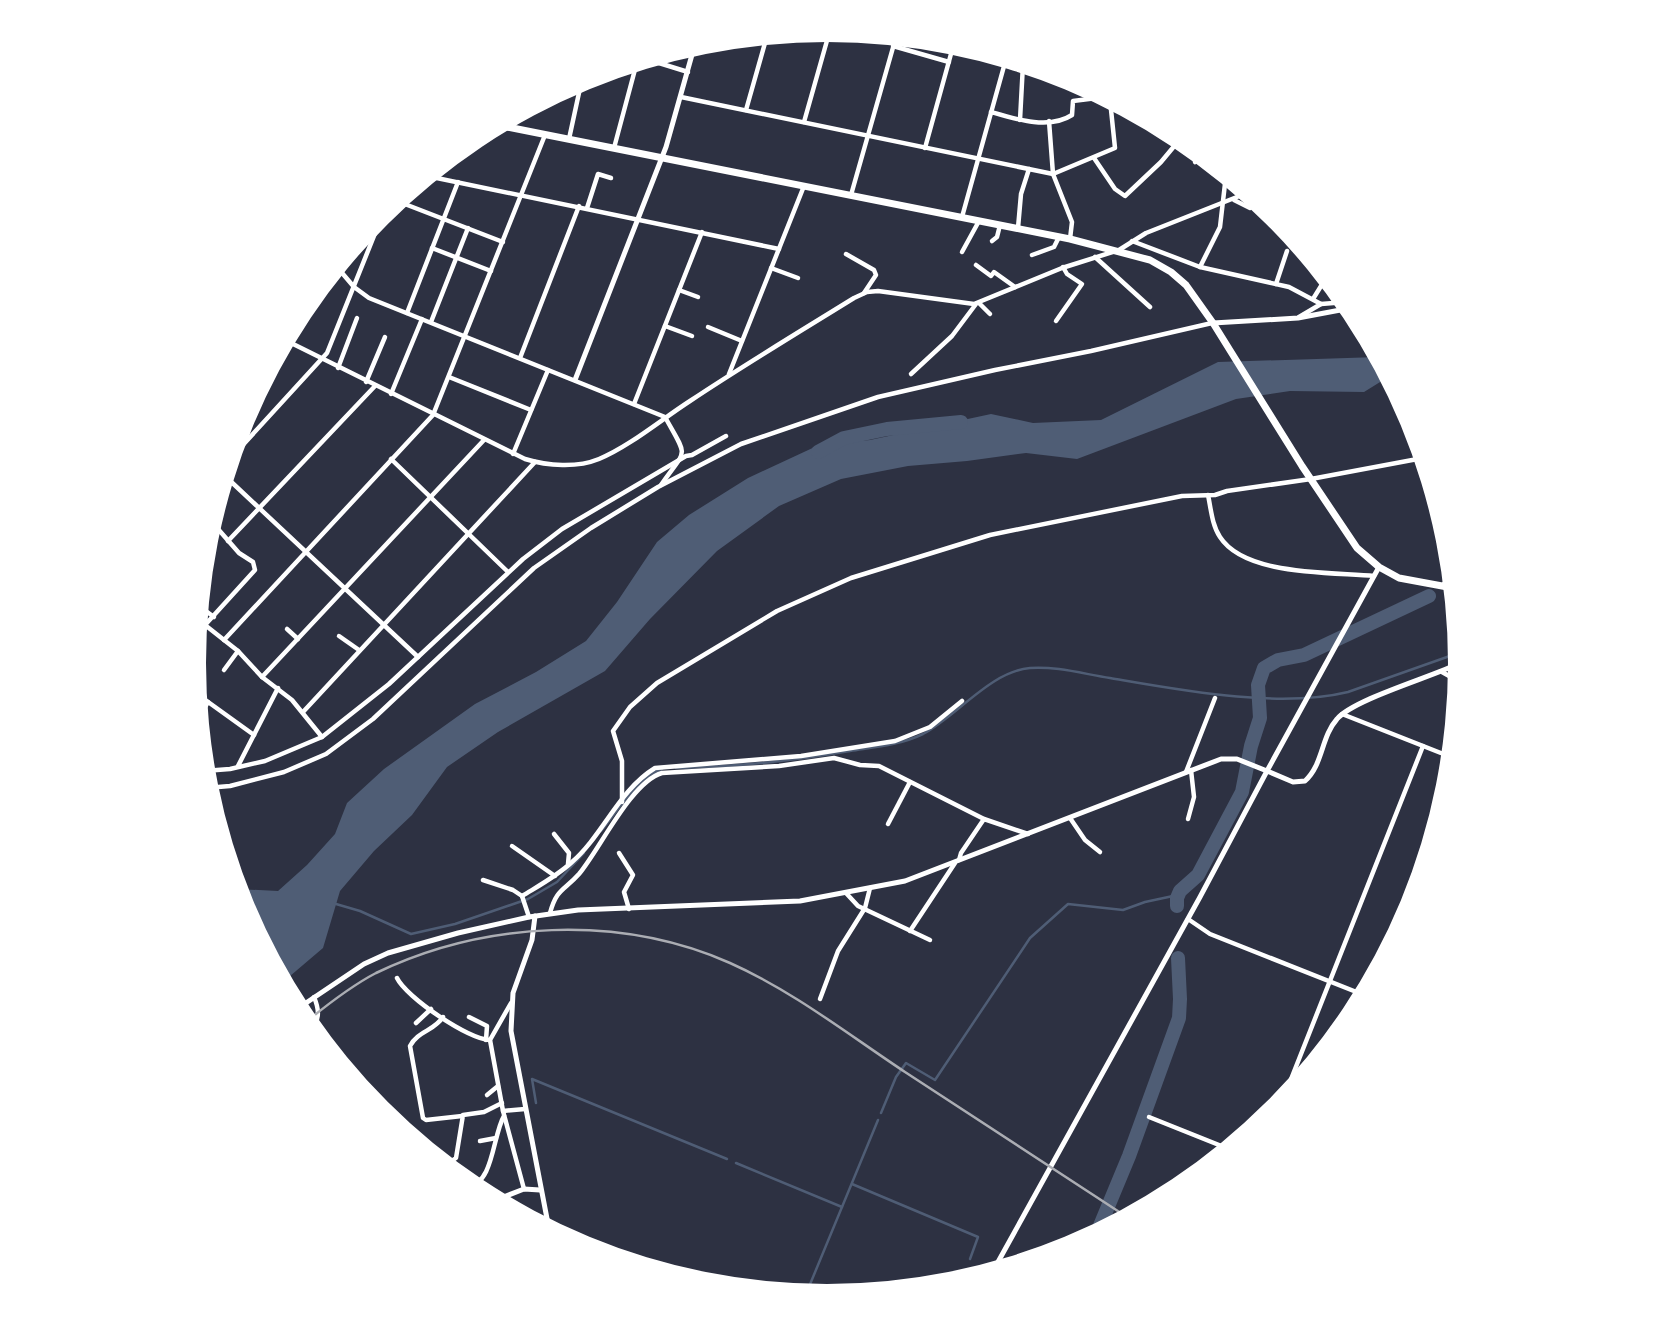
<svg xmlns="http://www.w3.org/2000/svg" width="1654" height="1326" font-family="Quicksand,sans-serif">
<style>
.water{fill:#4f5d75}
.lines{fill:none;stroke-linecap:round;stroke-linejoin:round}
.stream{stroke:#4f5d75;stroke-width:2.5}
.river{stroke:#4f5d75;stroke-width:14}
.minor{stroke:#fff;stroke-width:4.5}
.tertiary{stroke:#fff;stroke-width:5}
.secondary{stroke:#fff;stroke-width:5}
.trunk{stroke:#fff;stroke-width:7}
.rail{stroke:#abadb3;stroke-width:2.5}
</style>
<rect width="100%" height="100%" fill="#2d3142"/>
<path class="water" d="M1378 357 1390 379H1385L1364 392 1290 391 1236 399 1077 459 1026 453 967 461 908 466 841 479 779 506 717 551 650 619 605 671 498 732 447 767 412 815 374 851 340 891 323 948 283 982 242 905 237 889 278 891 307 865 335 834 347 803 384 769 475 704 536 672 586 641 617 602 657 542 689 515 748 478 819 445 870 440 991 414 1033 423 1101 420 1218 362Z"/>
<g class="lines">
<g class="stream">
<path d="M676 768C734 767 793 761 850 751 875 747 900 745 923 734 957 716 991 671 1030 668 1056 666 1084 674 1110 678 1180 690 1279 709 1348 692L1447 657 1459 650"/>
<path d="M601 831C616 813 639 775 662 769"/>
<path d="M336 904 360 911 411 934 455 924 528 899 557 882 584 853"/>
<path d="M536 1103 532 1079 727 1159"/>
<path d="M881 1113 896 1077 906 1063 935 1080 1030 938 1068 904 1123 910 1145 902 1173 896 1177 898"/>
<path d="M736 1163 842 1207"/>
<path d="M852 1184 978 1237 970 1259"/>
<path d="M806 1294 878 1120"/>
</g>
<g class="river">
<path d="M818 452 844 438 887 429 961 422"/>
<path d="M1177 906V898L1180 891 1198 875 1242 792 1251 746 1260 718 1258 685 1264 668 1278 660 1304 655 1429 596"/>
<path d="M1097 1233 1129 1156 1179 1018 1180 999 1178 958"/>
</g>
<g class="minor">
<path d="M893 46 949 62"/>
<path d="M646 59 688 72"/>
<path d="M681 97 1053 174 1115 148 1110 100"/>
<path d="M746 110 767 36"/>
<path d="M991 112C1015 119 1049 130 1072 115L1073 101 1105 97"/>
<path d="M1020 120 1023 64"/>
<path d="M1049 121 1053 174 1072 222 1070 239"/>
<path d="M804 122 830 30"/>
<path d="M569 139 582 79"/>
<path d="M614 148 637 62"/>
<path d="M925 148 954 43"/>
<path d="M1094 158 1115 189 1125 196 1161 162 1181 138"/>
<path d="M1195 162 1202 156"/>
<path d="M427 176 779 249"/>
<path d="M851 195 896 37"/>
<path d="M1234 200 1250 208"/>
<path d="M397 201 503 242"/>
<path d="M587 208 598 174 611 178"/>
<path d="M962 217 1006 59"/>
<path d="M1018 228 1021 194 1029 169"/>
<path d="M992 241 997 237 1000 225"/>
<path d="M1132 241 1200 267 1289 287 1321 304 1299 317"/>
<path d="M432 248 491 271"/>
<path d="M962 252 979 221"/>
<path d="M846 254 874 270 876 275 864 293"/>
<path d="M1032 255 1054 247 1059 237"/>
<path d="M1095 257 1150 307"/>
<path d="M976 265 991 276 994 272 1015 287"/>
<path d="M337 267 354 287 369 298 665 417C689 460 687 447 661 485"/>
<path d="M1200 267 1220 227 1226 175"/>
<path d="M771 268 798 278"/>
<path d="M1276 284 1287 251"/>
<path d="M679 290 698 297"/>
<path d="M1313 299 1326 278"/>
<path d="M979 303 990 314"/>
<path d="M1321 304 1346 302"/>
<path d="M407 313 458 182"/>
<path d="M1056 321 1082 284 1067 274 1063 267"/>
<path d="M431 322 468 228"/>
<path d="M665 326 692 336"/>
<path d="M708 327 742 341"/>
<path d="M285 340 525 459C548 466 577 468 599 459 630 446 662 419 690 401 744 365 799 332 854 298L867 292 878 291 974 304 1062 268 1119 250 1146 233 1247 193"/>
<path d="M520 358 579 206"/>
<path d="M338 368 357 318"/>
<path d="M729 374 804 186"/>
<path d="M911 374 952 336 976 304"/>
<path d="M449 377 531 410"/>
<path d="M366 382 385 337"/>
<path d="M391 394 422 319"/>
<path d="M634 404 702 232"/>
<path d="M513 454 548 370"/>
<path d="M230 459 327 353 384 211"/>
<path d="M391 459 507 571"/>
<path d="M225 476 418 657"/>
<path d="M1208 495C1211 509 1212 525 1220 537 1245 576 1332 572 1374 576"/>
<path d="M228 541 375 386"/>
<path d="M1439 542 1449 550"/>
<path d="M1442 586 1452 575"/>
<path d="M199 606 214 617"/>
<path d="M205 625 238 651 262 677 292 700 322 737"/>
<path d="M287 629 298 639"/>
<path d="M339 636 359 650"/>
<path d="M196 639 205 625 255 570 253 562 239 553 211 521"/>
<path d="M224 640 433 415 545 135"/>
<path d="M224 670 238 651"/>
<path d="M1442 672 1458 681"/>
<path d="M262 677 484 440"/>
<path d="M197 694 254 735"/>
<path d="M303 712 535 462"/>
<path d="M1342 714 1451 757"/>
<path d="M199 717 208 702"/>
<path d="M238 766 278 688"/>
<path d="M204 771 230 769 265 761 322 737 389 684 523 559 562 529 686 456 692 455 726 436"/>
<path d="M1186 772 1215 698"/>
<path d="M206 788 230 786 284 772 326 754 373 719 534 568 591 528 658 487 741 444 878 397 995 370 1091 351 1212 323"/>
<path d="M622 802V761L613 731 630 707 657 683 777 611 851 578 990 535 1182 496 1215 495 1227 491 1311 479 1423 458"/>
<path d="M1070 818 1085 840 1100 852"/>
<path d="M1188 819 1194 797 1191 770"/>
<path d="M888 824 910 782"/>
<path d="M554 834 569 853 568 864"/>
<path d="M512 846 555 876"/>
<path d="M619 853 633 875 624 892 629 909"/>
<path d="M959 860 961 853 984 819"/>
<path d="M483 880 513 890 522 896 529 917"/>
<path d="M846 893 858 906 930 940"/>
<path d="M522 896C540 885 557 876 572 862 603 835 619 790 655 768L801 756 895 741 930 727 962 701"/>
<path d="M550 913C557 888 564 891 579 874 600 849 631 782 662 773L779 766 834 758 860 765 879 766 984 819 1028 834"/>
<path d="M1188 919 1210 934 1364 995"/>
<path d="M910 931 955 863"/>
<path d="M397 978C406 997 469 1040 490 1040"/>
<path d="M820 999 838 951 865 908 870 888"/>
<path d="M511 1003 490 1040 503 1111 524 1189"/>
<path d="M443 1017C434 1031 418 1031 410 1046L423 1118 426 1120 462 1116"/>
<path d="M469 1017 487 1026 486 1040"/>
<path d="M416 1023 431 1009"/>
<path d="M312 1029C320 1018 319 1009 314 997"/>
<path d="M487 1095 498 1086"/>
<path d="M1282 1102 1423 746"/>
<path d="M503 1111 525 1109"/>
<path d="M1149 1117 1229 1149"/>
<path d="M480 1141 496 1138"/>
<path d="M440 1161 453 1160 456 1158 463 1115 484 1112 502 1103"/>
<path d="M469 1185C493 1185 493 1134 504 1116"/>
</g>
<g class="tertiary">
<path d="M1213 323 1298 318 1351 308"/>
<path d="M575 380 666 147 695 44"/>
<path d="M535 916 532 940 513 993 511 1031 549 1229"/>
<path d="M496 1200 524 1189 540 1190"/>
<path d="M993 1271 1200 897 1267 771 1293 782 1305 781C1323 765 1321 737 1337 719 1354 699 1432 677 1460 663"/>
</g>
<path class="secondary" d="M297 1009 364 964 388 953 458 933 529 917 578 910 800 901 905 881 1221 759H1237L1267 771 1379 567"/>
<path class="trunk" d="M497 125 1070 239 1150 260 1171 272 1186 285 1213 323 1302 466 1357 548 1379 567 1399 578 1453 588"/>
<path class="rail" d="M306 1022C328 1004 351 986 376 973 484 921 619 914 730 963 793 991 849 1035 905 1072 979 1121 1053 1169 1127 1217"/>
</g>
<path d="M0 0H1654V1326H0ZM206 663a621 621 0 1 1 1242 0a621 621 0 1 1-1242 0Z" fill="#fff" fill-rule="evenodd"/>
</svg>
